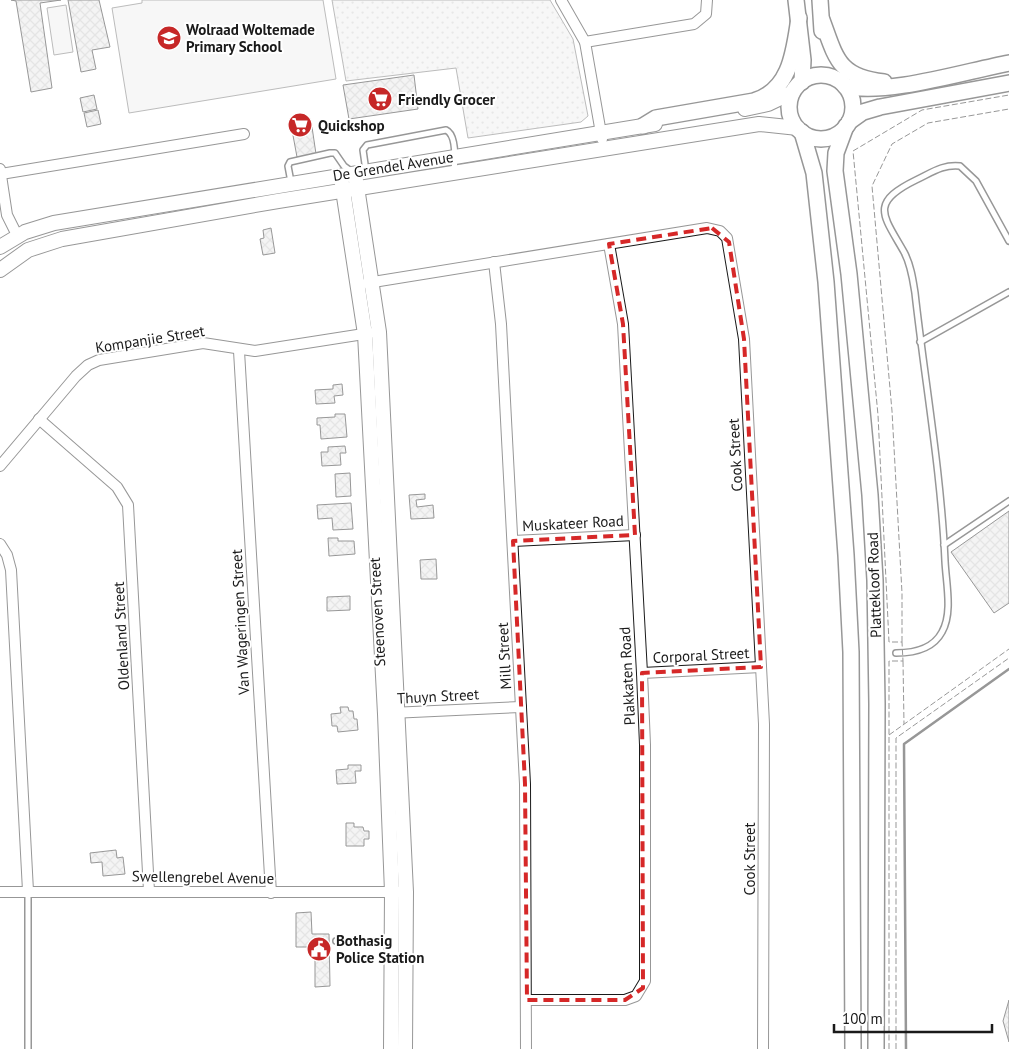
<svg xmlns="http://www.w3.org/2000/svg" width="1009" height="1049" font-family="'PT Sans',sans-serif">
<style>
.green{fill:url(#green-dots);stroke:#6a6a6a}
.pitch{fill:#ededed;stroke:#6a6a6a}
.building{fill:url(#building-cross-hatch);stroke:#1a1a1a}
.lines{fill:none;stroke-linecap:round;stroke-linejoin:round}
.lane-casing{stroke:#1a1a1a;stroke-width:8}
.street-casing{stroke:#1a1a1a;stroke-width:12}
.secondary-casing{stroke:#1a1a1a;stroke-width:16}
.primary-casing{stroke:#1a1a1a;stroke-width:18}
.lane{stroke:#fff;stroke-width:5}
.street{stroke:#fff;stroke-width:10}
.secondary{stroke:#fff;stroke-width:14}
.primary{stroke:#fff;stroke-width:15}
.fence{stroke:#1a1a1a;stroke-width:1;stroke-dasharray:6 2.5;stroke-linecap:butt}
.wall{stroke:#1a1a1a;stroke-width:2.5}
.marked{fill:none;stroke:#d62828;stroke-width:4;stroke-dasharray:10 6;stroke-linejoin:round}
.labels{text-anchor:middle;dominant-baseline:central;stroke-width:4;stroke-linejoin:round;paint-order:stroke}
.poi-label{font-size:15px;font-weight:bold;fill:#1a1a1a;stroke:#fff;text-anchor:start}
.street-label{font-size:15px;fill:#1a1a1a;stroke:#fff}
</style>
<defs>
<pattern id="green-dots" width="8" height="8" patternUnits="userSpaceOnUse" patternTransform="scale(1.25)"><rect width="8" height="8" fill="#ededed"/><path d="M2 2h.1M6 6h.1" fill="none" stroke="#cbcbcb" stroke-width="1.8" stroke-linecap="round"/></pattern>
<pattern id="building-cross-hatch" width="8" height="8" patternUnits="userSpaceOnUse" patternTransform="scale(1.25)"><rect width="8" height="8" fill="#e6e6e6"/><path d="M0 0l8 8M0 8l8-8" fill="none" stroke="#c5c5c5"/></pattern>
</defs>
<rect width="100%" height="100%" fill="#fff"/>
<path class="green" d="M332 0H550L573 39 588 116 581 122 468 138 456 68 346 81Z"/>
<g class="pitch">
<path d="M142 0H323L336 79 129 113 112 8 142 3Z"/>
<path d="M66 5 73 52 54 55 47 8Z"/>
</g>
<g class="building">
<path d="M11 0H61L40 3 52 88 31 92 16 1Z"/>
<path d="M68 0H99L110 47 92 50 96 69 81 72Z"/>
<path d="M414 75 418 109 349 119 343 85Z"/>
<path d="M94 95 97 109 83 112 80 98Z"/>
<path d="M98 110 101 124 87 127 84 113Z"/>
<path d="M312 127 316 154 297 157 292 130Z"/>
<path d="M271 228 275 253 263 255 260 239 264 238 263 230Z"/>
<path d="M342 384 343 395 334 396 335 403 316 404 315 390 333 389V385Z"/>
<path d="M335 414H345L347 437 321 439 320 425H317V418L335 417Z"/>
<path d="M345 446 346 453H340L341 465 322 466 321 452H328V447Z"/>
<path d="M350 473 351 496 336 497 335 474Z"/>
<path d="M425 494V499L416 500 417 507 433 505 434 518 411 519 409 495Z"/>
<path d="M351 503 353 529 333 530 332 518 318 519 317 505Z"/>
<path d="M1009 511V603L994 613 951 552Z"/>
<path d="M328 538H338V541H354L355 554 329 556Z"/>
<path d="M436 559 437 579H421L420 560Z"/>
<path d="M350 596V610L327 611V597Z"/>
<path d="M340 707H348L349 711H353L354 719H357L358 730 338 732 337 726H332L331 714 341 713Z"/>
<path d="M348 765H361V771H355L356 783 337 784 336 770 348 769Z"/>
<path d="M346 823H354V827H363L364 831H369V839H364V846H346Z"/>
<path d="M116 850 117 858 123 857 125 874 103 876 102 862 91 863 90 853Z"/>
<path d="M311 912 312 934H329L330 986 315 987V952H309V947H296V913Z"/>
<path d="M1009 1000V1042L1003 1021Z"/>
</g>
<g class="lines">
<defs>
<g id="lane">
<path d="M366 171 363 150 367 145 446 130C457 135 455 161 454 172"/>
<path d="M291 182 288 166 290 162 330 153H335L344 166 351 171"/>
<path d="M920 342 1009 292"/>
<path d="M944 545 1009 501"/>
<path d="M896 653C914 653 933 649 942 632 953 613 946 583 945 561 941 471 925 383 915 293 913 280 911 265 904 252 883 215 869 203 916 180 931 173 943 164 960 166L976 181 1009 241"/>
<path d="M336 941H390"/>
<path d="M28 1049V892"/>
</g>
<g id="street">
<path d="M561 0 585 42 602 139"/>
<path d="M585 42 694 24 706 14 707 0"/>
<path d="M0 169 7 215 17 235"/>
<path d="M1 174 244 134"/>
<path d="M494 262 501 324 525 784 526 1049"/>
<path d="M367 283 707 228 720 231 727 238 744 339 764 724 763 1049"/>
<path d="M239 351 271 893"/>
<path d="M39 419 117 487 128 505 149 891"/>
<path d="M0 466 76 376 88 365 99 360 203 343 255 351 370 333"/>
<path d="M513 541 635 535"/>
<path d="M0 544 7 555 11 570 28 891"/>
<path d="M642 673 761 667"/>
<path d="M391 713 521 707"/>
<path d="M0 892H406"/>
<path d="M527 1000H625L636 996 645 981V745L642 673 623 324 609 244"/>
</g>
<g id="secondary">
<path d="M745 109 768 104 793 92"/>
<path d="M355 174 379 332 406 892 405 1049"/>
<path d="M341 177 365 334 385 714 392 892 391 1049"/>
<path d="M0 247 25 232 54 223 655 124"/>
<path d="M0 270 28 250 62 239 278 201 759 124 798 128"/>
</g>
<g id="primary">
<path d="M796 0 803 60 802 82"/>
<path d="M820 0 822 31"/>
<path d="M822 20C836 58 838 77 884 82"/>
<circle cx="821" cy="107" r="32"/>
<path d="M845 86C886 96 966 71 1009 63"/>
<path d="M849 122 863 112 880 107 1009 83"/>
<path d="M643 126 656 118 754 101C791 90 794 50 799 18"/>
<path d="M846 126 836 153 835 171 849 274 870 495 875 580 877 704 876 1049"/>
<path d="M802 132 814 173 826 282 846 555 851 652 853 1049"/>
</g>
</defs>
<use href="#lane" class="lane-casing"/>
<use href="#street" class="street-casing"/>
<use href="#secondary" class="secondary-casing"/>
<use href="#primary" class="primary-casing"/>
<use href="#lane" class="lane"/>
<use href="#street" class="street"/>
<use href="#secondary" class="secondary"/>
<use href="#primary" class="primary"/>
<g class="fence">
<path d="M902 642V593L892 411 872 186 892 144 928 123 1009 109"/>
<path d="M903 661 904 724"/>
<path d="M889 735 1009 649"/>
<path d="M889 1049V661H903L902 642H889L878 415 853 151 922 110 1009 95"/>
<path d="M896 1049V738L1009 658"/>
</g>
<path class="wall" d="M906 1049 904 744 1009 669"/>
</g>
<path d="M0 0H1009V1049H0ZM712 228 729 242 744 339 761 667 642 673 643 988 625 1000H527L525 784 513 541 635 535 623 324 609 244Z" fill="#fff" fill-opacity=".55" fill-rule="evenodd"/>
<path class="marked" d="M712 228 729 242 744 339 761 667 642 673 643 988 625 1000H527L525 784 513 541 635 535 623 324 609 244Z"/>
<defs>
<symbol id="school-disc" viewBox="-11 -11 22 22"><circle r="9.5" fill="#c62828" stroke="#fff"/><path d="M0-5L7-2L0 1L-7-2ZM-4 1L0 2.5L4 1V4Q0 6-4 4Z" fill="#fff"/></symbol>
<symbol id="supermarket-disc" viewBox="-11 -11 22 22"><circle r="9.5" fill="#c62828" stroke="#fff"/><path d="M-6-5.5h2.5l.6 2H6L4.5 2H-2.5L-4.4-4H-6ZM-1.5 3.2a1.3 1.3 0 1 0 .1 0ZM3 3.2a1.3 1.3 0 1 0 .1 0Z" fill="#fff"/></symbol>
<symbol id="civic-disc" viewBox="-11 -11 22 22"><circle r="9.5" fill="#c62828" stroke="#fff"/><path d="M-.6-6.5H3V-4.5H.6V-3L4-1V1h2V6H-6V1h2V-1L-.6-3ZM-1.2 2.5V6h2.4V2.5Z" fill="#fff"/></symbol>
</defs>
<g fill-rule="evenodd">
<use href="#school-disc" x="155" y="24" width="28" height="28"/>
<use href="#supermarket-disc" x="366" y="85" width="28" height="28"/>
<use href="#supermarket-disc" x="286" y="111" width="28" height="28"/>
<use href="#civic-disc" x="305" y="935" width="28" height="28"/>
</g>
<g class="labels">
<g class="poi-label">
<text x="186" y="29">Wolraad Woltemade<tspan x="186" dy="17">Primary School</tspan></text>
<text x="398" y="99">Friendly Grocer</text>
<text x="318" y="125">Quickshop</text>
<text x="336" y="940">Bothasig<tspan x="336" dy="17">Police Station</tspan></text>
</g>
<g class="street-label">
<text transform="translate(393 166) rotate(-9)">De Grendel Avenue</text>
<text transform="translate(150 339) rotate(-9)">Kompanjie Street</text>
<text transform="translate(735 455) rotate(-93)">Cook Street</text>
<text transform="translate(573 523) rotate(-3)">Muskateer Road</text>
<text transform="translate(874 585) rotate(-92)">Plattekloof Road</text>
<text transform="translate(377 612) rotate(-93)">Steenoven Street</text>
<text transform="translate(240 622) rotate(-93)">Van Wageringen Street</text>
<text transform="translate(121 636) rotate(-93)">Oldenland Street</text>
<text transform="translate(701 655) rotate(-3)">Corporal Street</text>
<text transform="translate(504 656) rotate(-93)">Mill Street</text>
<text transform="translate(627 676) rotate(-93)">Plakkaten Road</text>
<text transform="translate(438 696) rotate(-3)">Thuyn Street</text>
<text transform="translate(749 859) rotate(-90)">Cook Street</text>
<text transform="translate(203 877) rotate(1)">Swellengrebel Avenue</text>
</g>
</g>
<path d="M834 1024v8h158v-8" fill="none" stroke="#1a1a1a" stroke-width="2.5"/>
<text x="842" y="1024" font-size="15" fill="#1a1a1a" stroke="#ffffff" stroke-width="4" paint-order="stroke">100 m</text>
</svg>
